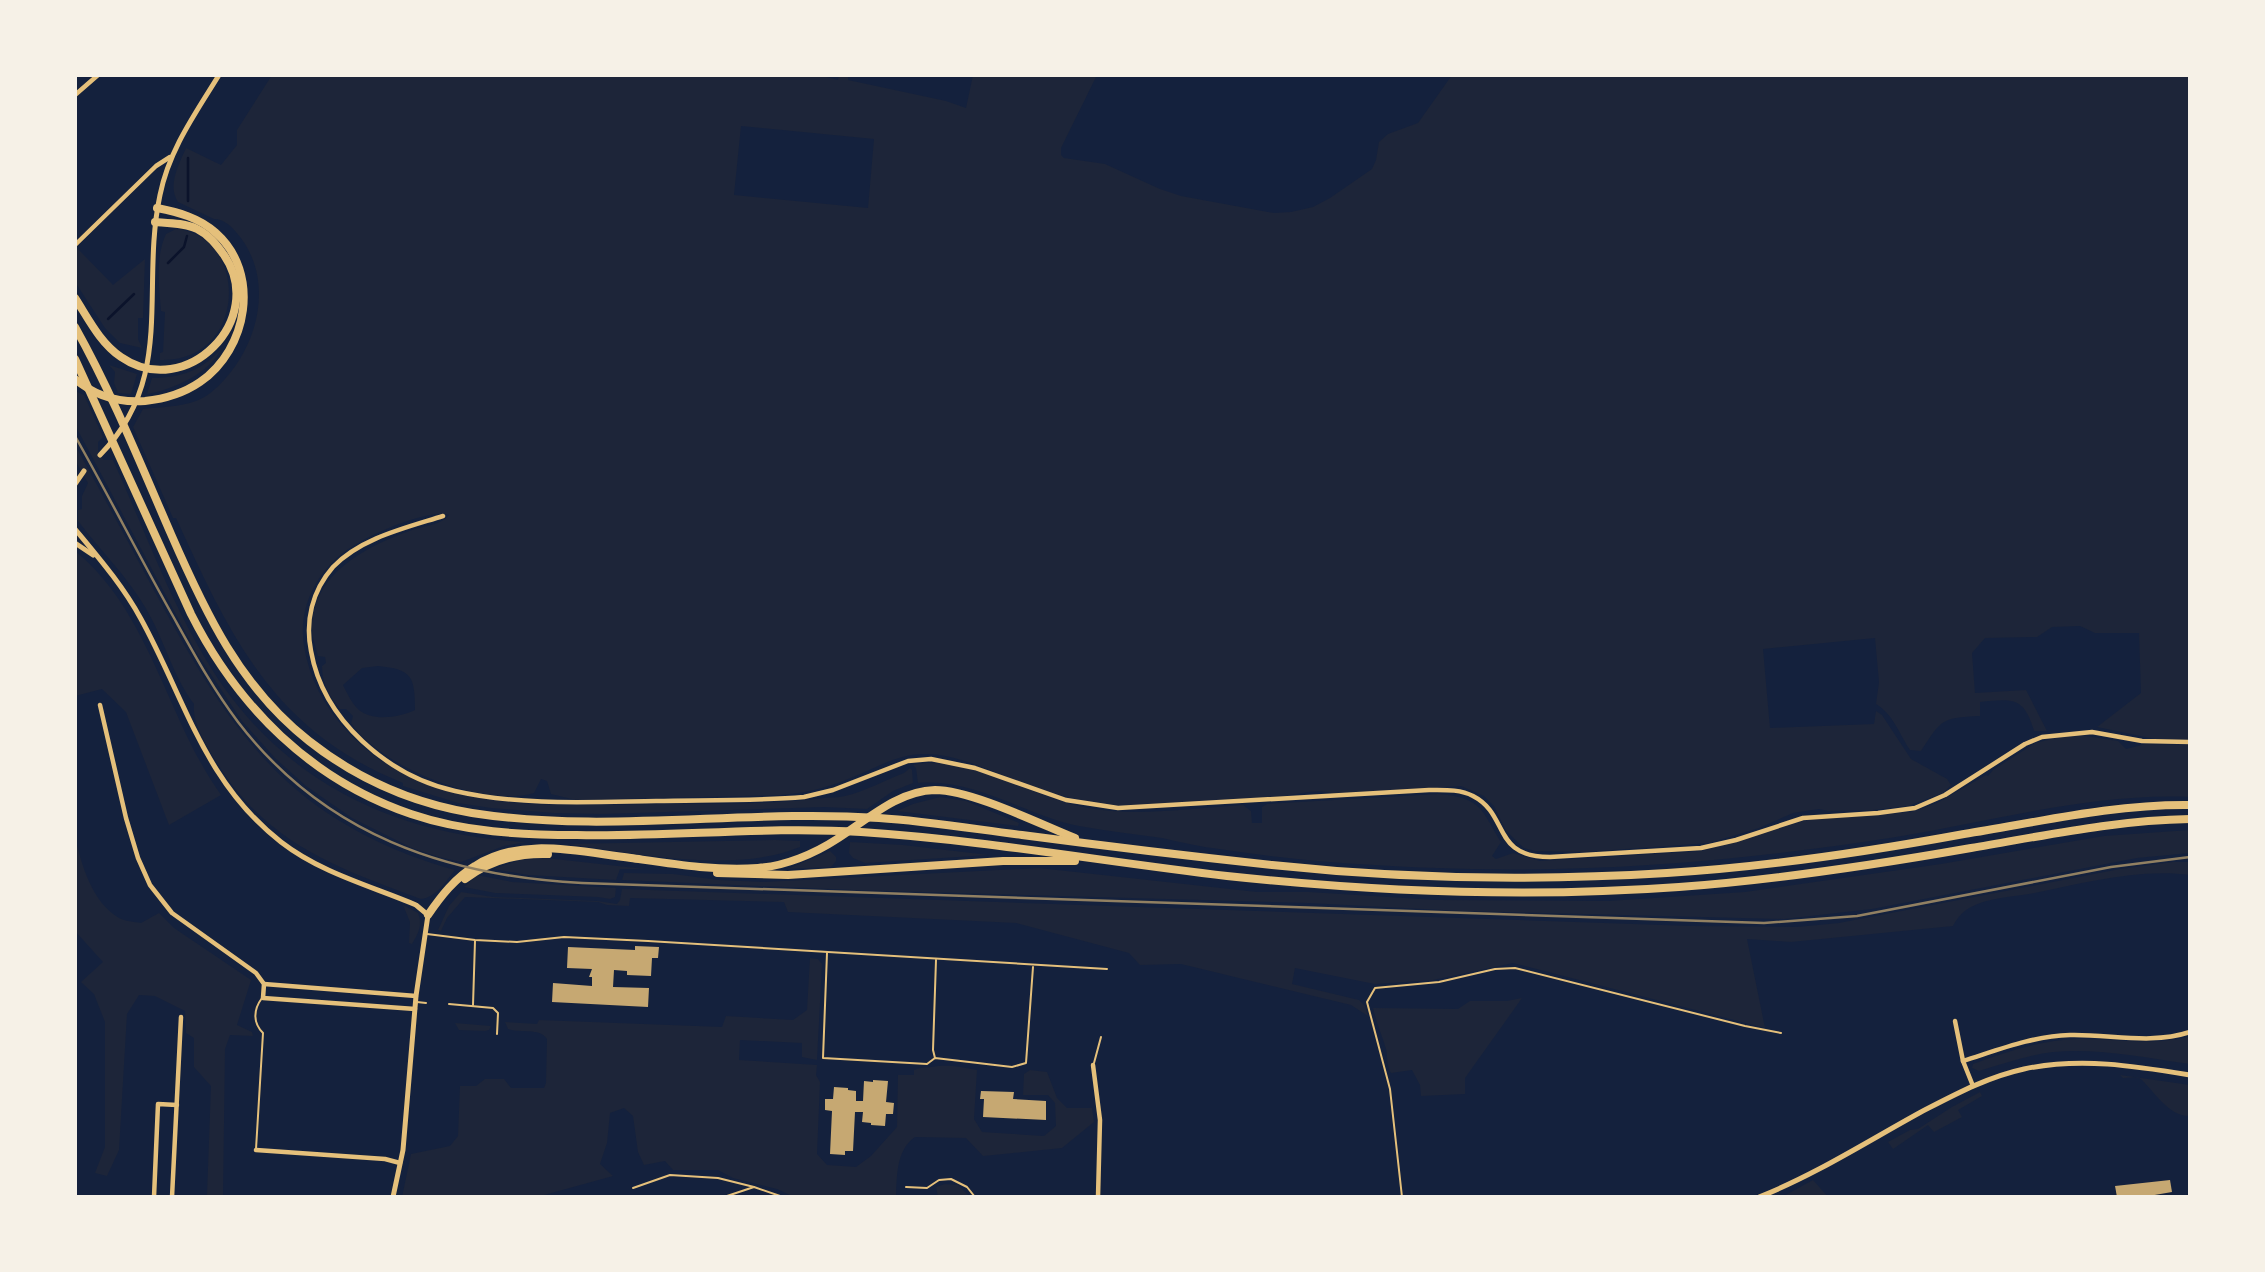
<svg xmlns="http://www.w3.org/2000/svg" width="2265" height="1272" font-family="'Alegreya Sans',sans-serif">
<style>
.green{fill:#1d2539;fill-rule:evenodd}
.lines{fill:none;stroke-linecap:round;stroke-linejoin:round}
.stream{stroke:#0b132b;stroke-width:2.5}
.building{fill:#c6a872}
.service{stroke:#e5c07b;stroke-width:2}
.minor{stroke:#e5c07b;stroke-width:4.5}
.tertiary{stroke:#e5c07b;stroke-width:5}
.motorway{stroke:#e5c07b;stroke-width:8}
.rail{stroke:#918062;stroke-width:2.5}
</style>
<rect width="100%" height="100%" fill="#14213d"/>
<g class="green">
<path d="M272 75H819L838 80 839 75H848V80L946 101 966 108 973 75H1097L1061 148V155L1064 158 1105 164 1160 189 1181 196 1274 213 1291 212 1313 207 1330 198 1372 169 1376 160 1379 142 1388 134 1418 123 1452 75H2190V739L2160 740 2097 727 2141 693 2139 633H2095L2080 626 2052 627 2037 637 1985 638 1972 653 1975 693 2026 690 2047 731H2034C2024 696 2012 699 1980 702V716C1941 718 1942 719 1921 751L1910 750C1900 735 1893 714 1876 704L1879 682 1875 638 1763 649 1770 728 1874 724 1876 711 1882 715 1911 759 1947 779 1951 785 1943 793 1908 806 1873 810 1829 811 1819 809 1793 813 1759 828 1709 843 1584 852 1535 851 1524 848 1506 831 1494 806 1484 796 1461 786 1335 794C1317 787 1296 795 1278 797 1224 801 1167 808 1113 805 1073 802 1037 788 1000 774 977 765 949 753 923 754 897 754 872 770 848 779 826 788 805 793 781 795L576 800 551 794 547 781 541 779 534 793C482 808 381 767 351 723L353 716 346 709H340C329 696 322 683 322 666L326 663 325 657 318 656C316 647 312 638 312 629 312 572 369 545 415 529 428 525 441 525 449 515 430 509 378 531 360 542 322 562 297 602 304 646 309 678 324 706 346 730 425 817 553 805 660 804 714 803 770 805 824 798 831 797 838 798 845 796 863 792 886 780 904 773L910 768 912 770 913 783 893 791 867 809 824 807 602 814 554 813 491 808 458 803 403 786V783C273 731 230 636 176 518H173L133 427 143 409C159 407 180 407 196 401 207 397 217 388 225 379 261 339 274 275 236 232 230 225 223 219 214 219L178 202C167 186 179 164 186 148L221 165 237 145V130ZM741 126 874 139 868 208 734 195ZM378 666C412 669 415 677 415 710 401 717 373 722 359 710 352 704 347 693 343 685L362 668Z"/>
<path d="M176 229C250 236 248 363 160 360V353L163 352 165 312 161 311C159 286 155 258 166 234Z"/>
<path d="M78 249 113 285 145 259 143 318H138V339L142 348 120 343 105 328 75 282V252Z"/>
<path d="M222 348C208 374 175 389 147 394L152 378C181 378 203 370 222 348Z"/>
<path d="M109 365 137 374 131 394 118 393 114 383 115 372Z"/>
<path d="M75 391 84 395 103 437 98 442V454L104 460H113C141 522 164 585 197 644 267 773 382 834 526 842L504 846 461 862 439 857 412 848 352 818 306 786 275 758 242 721 196 652 75 425Z"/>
<path d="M75 445C100 490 125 536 149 581 186 649 223 720 280 775 329 822 390 852 455 870 445 882 437 897 421 899 334 867 264 842 214 758 205 743 192 722 194 704 172 675 164 638 145 607 126 575 100 550 78 521V510L82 509V496L88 483 75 460Z"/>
<path d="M75 551C140 603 162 693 201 763 207 774 214 785 221 795L169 825 126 712 102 689 75 696Z"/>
<path d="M2073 734 2118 741 2126 749 2146 744 2190 745V797C2091 793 1993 821 1896 837 1755 859 1613 872 1471 869 1387 867 1302 862 1219 849 1200 847 1181 842 1162 838 1135 834 1107 831 1079 826 1025 815 975 778 918 783L916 768 913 765C963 753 1037 799 1088 808 1138 817 1192 808 1243 805L1251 811 1252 823H1262V807L1267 804 1438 794C1482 798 1481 809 1501 842L1492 856 1496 859 1513 853 1540 861 1702 851 1807 820 1911 812 1937 803 1986 775 1988 776 1993 770 2035 743Z"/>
<path d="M940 797 966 801 1019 823 1018 826 897 811 913 804Z"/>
<path d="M2190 830V853L2137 858 1872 909 1784 919 1462 911 1308 903 853 890 622 880 624 873 673 874 719 880 764 882 1039 868 1257 892H1309L1437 900 1608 901 1745 892 1941 864 2104 836Z"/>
<path d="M75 837C82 866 92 902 119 918 125 921 134 922 141 923L159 913 174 928 251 980 237 1025 252 1032 253 1036 230 1035 225 1049 223 1197H175L207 1195 211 1086 194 1067V1038L186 1033 185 1011 155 996 139 995 127 1014 119 1150 107 1176 95 1173 105 1147V1022L94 994 81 982 103 962 75 931Z"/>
<path d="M775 840 800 841V847C734 874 638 854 568 844Z"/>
<path d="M850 842 903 845 989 855 865 863 853 858 849 853Z"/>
<path d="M830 851 836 857V861L831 867 787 869Z"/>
<path d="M546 858 645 869H620L616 880 528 875 493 869 520 860Z"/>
<path d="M2173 862H2190V875C2137 868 2081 884 2029 894 2011 897 1988 898 1971 907 1963 911 1957 918 1953 926L1791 942 1747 939 1765 1028 1513 963 1433 980 1375 984 1295 968 1292 984 1359 1000 1365 1006 1368 1016 1351 1005 1181 964 1140 965 1129 953 1016 923 788 912 784 902 630 898 629 906 607 905 598 902 465 897 447 918 441 931 438 930 449 906 461 892 493 897 597 901 617 904 620 900 622 889 1691 926 1797 927 1839 923 2120 869Z"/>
<path d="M477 875 512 882 616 888 615 897 610 899 598 897 495 893 464 887Z"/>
<path d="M403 905 418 913C423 925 418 934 412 944L409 943 410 922Z"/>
<path d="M810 958 818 959 822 964 817 1060 802 1057V1043L740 1040 739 1060 817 1065 816 1075 820 1082 817 1154 827 1165 856 1167 871 1156 897 1127 898 1075H914V1070C921 1067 924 1068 931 1067 948 1064 961 1067 977 1070L974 1119 982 1132 1044 1136 1056 1126 1055 1103 1048 1095H1023L1024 1074 1030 1070 1047 1072 1057 1098 1067 1108H1092L1094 1122 1062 1148 983 1156 966 1138 915 1137C896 1150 897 1176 896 1197H794L777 1189 733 1178 718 1170H673L665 1161 644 1165 638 1152 633 1116 624 1108 610 1113 607 1143 600 1164 613 1176 537 1197H402L411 1154 450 1146 458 1136 460 1086H476L485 1079H504L511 1088H544L546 1083 547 1039C539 1027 521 1034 508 1029L505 1022 537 1024 539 1020 722 1027 726 1016 793 1020 807 1010Z"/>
<path d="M1522 998 1465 1078V1094L1421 1096 1420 1085 1412 1070 1391 1073C1386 1065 1388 1058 1386 1049 1382 1035 1376 1022 1373 1008L1458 1009 1470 1001H1507Z"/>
<path d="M455 1023 491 1026 489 1030 485 1031 459 1030Z"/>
<path d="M2190 1036V1064C2145 1058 2099 1048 2053 1052 2028 1055 2003 1064 1979 1071L1972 1068 1973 1064C2007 1052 2040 1040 2077 1039 2116 1038 2152 1047 2190 1036Z"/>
<path d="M2120 1075 2190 1085V1116C2170 1117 2155 1093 2142 1080L2138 1077 2123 1078Z"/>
<path d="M1980 1092 1982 1096 1958 1110 1962 1117 1934 1132 1928 1125 1893 1149 1888 1142 1910 1130 1918 1129 1952 1107Z"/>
<path d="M1813 1180 1828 1197H1782Z"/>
<path d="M945 1184 958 1185 970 1197H938L936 1187Z"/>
</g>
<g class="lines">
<g class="stream">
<path d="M188 158V201"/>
<path d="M168 263 184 247 187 236"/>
<path d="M108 319 134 294"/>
</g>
</g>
<g class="building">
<path d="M635 946 659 947 658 958H652L651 976 627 975V971L614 970 613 987 649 988 648 1007 552 1002 553 983 592 986V977H589L592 969 567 968 568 947 635 950Z"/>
<path d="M873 1080 888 1081 886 1102 894 1103 893 1114H886L885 1126 871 1125V1123L862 1122 863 1112H855L853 1151H845V1155L830 1154 832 1111 825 1110V1099H833L834 1087 848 1088V1090L856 1091V1101H863L864 1081 873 1082Z"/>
<path d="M981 1091 1014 1092 1013 1099 1046 1101V1120L983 1117 984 1099H980Z"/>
<path d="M2170 1180 2172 1192 2143 1197H2117L2115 1186Z"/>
</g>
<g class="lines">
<g class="service">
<path d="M427 934 475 940 517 942 564 937 648 941 1107 969"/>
<path d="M827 953 823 1058 927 1064 935 1058 1012 1067 1026 1063 1033 967"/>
<path d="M417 1002 426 1003"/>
<path d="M449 1004 493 1008 498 1013 497 1034"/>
<path d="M473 1005 475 941"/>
<path d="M935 1058 933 1050 936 960"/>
<path d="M1094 1063 1101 1037"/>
<path d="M256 1149 263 1033C253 1023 253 1010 262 998"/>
<path d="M906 1187 927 1188 939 1180 951 1179 967 1187 975 1197"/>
<path d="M633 1188 670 1175 718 1178 754 1187"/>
<path d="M724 1197 754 1187 783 1197"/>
<path d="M1402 1197 1390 1089 1367 1002 1375 988 1439 982 1495 969 1515 968 1745 1026 1781 1033"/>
</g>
<g class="minor">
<path d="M75 95 98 75"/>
<path d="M75 245 156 166 170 157"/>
<path d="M443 516C405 528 361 538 333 567 312 591 305 621 311 651 323 720 388 776 455 791 520 806 590 802 656 801 705 800 755 801 804 797L833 790 908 761 931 759 975 768 1066 800 1118 808 1429 790C1444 790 1460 789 1473 796 1510 815 1491 857 1550 857L1701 848 1736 840 1803 818 1878 813 1915 808 1945 795 2025 744 2042 737 2092 732 2142 741 2190 742"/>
<path d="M100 705 126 818 138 858 150 885 172 913 256 973 264 984 263 998 415 1009"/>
<path d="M264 984 416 996"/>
<path d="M1955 1021 1963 1061 1973 1086"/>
<path d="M1963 1061C1998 1050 2033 1036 2070 1035 2111 1034 2150 1045 2190 1032"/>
<path d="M1093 1065 1100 1120 1098 1197"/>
<path d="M256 1150 385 1159 400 1163"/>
<path d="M154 1197 158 1104 177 1105"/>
<path d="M172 1197 181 1017"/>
</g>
<g class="tertiary">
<path d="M100 455C176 378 140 289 160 195 169 150 195 114 219 75"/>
<path d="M75 484 84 471"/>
<path d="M75 529C99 558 123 586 141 619 186 701 204 782 281 842 321 873 371 886 416 905L428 915 416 996 403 1150 393 1197"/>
<path d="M75 543 93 555"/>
<path d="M1759 1197C1815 1175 1868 1141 1921 1112 1954 1095 1987 1077 2024 1069 2080 1057 2135 1066 2190 1075"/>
</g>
<g class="motorway">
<path d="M75 298C88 318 100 343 121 357 186 402 268 319 224 255 216 244 209 235 197 229 185 223 169 223 155 222"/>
<path d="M75 327C112 393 141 465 171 534 205 612 240 687 309 741 356 778 412 803 472 813 606 834 744 809 879 818 927 821 974 829 1022 835 1105 846 1188 856 1272 865 1403 879 1535 881 1667 873 1767 867 1866 852 1964 834 2039 822 2114 804 2190 805"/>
<path d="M75 359 191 614C238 707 311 780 411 814 464 832 521 835 577 835 672 837 767 826 861 832 984 840 1105 862 1227 876 1377 892 1528 898 1679 887 1777 880 1874 865 1971 848 2043 836 2116 820 2190 819"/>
<path d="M75 379C95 396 119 403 145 401 164 399 184 393 200 382 248 349 261 273 216 233 200 218 178 212 157 208"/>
<path d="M717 873 788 875 1003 861H1075"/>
<path d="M465 879C489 861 518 853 548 854"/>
<path d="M428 915C441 896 455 878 475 866 522 836 579 852 631 858 673 864 715 871 758 868 785 866 814 854 837 839 867 820 897 791 935 790 971 790 1040 824 1075 838"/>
</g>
<path class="rail" d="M75 436C109 496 140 558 174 618 194 654 213 689 238 722 324 834 445 876 582 883L1764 923 1857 916 2111 867 2190 857"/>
</g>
<rect width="2265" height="1272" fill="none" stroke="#f6f1e7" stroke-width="154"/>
</svg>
